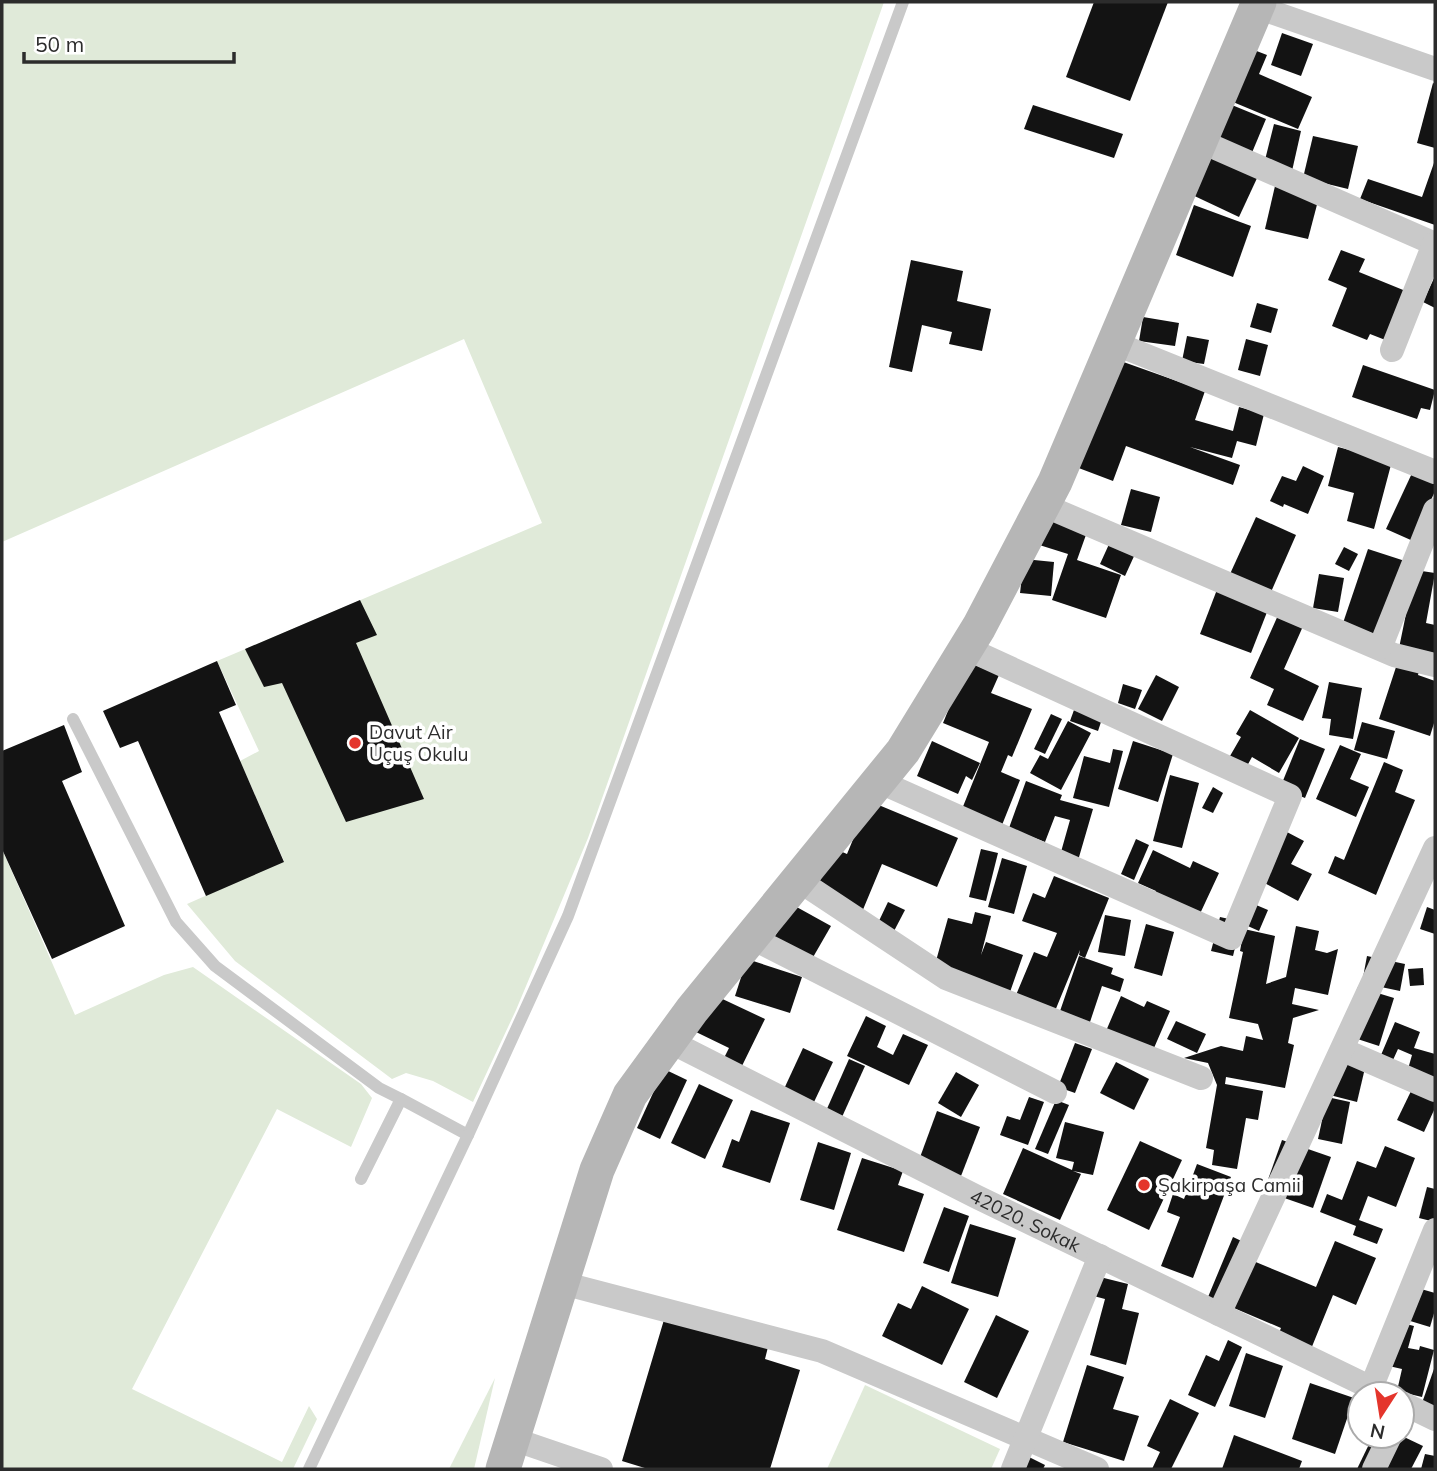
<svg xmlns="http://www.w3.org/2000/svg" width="1437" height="1471" font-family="Mulish,sans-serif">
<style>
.green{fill:#e0ead9}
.building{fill:#131313}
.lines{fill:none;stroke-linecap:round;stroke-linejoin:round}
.lane{stroke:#c9c9c9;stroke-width:12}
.street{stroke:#c9c9c9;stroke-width:24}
.secondary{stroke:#b6b6b6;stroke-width:35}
.poi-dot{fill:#e4352c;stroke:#fff;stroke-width:2.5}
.labels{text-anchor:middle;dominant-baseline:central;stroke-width:7;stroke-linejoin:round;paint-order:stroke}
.poi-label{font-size:19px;fill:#2c2c2c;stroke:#fff;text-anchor:start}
.street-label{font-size:19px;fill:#2c2c2c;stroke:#fff}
</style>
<rect width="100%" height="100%" fill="#fff"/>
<g class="green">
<path d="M2 2H884L588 838 516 1010 473 1102 433 1081 406 1073 392 1079 235 961 187 904 284 861 240 761 259 751 217 661 542 523 464 339 2 542Z"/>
<path d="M2 849 75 1015 164 975 193 967 361 1084 372 1098 351 1147 277 1109 132 1389 282 1462 309 1406 317 1419 293 1469H2Z"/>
<path d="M495 1378 474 1469H449Z"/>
<path d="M865 1385 1000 1449 991 1469H827Z"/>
</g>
<g class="building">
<path d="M1094 2H1168L1130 101 1066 77Z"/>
<path d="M1282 33 1313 44 1301 76 1271 65Z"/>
<path d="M1254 50 1267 55 1259 74 1312 97 1298 129 1233 102Z"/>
<path d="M1433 83 1435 84V148L1417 143Z"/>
<path d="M1227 103 1266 119 1251 155 1212 139Z"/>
<path d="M1033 105 1123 134 1114 158 1024 129Z"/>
<path d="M1274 124 1301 131 1292 171 1264 164Z"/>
<path d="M1313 136 1358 146 1348 189 1303 178Z"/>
<path d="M1205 151 1258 176 1239 217 1186 192Z"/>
<path d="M1435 160V225L1360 199 1368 179 1422 197Z"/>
<path d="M1275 186 1319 197 1308 239 1265 229Z"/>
<path d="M1194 205 1251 226 1233 277 1176 255Z"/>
<path d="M1341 250 1365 259 1359 272 1413 294 1393 343 1370 334 1367 340 1332 326 1347 288 1328 280Z"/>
<path d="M911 260 963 271 957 301 991 309 982 351 949 344 952 332 922 325 912 372 889 367Z"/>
<path d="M1435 276V308L1423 302Z"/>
<path d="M1257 303 1278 309 1271 333 1250 327Z"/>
<path d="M1143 317 1179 323 1175 346 1139 341Z"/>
<path d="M1187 336 1209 340 1204 364 1182 361Z"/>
<path d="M1246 339 1268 345 1260 376 1238 370Z"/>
<path d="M1115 359 1205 391 1195 420 1233 431 1239 407 1264 414 1256 446 1237 441 1232 458 1190 447 1240 465 1233 485 1126 446 1113 481 1076 467Z"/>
<path d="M1363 365 1435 390 1430 410 1421 408 1417 419 1352 397Z"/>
<path d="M1338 447 1392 461 1374 529 1347 521 1354 493 1328 486Z"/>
<path d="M1303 466 1324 476 1308 514 1284 504 1283 507 1270 501 1282 476 1296 481Z"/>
<path d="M1413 471 1435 481V491L1413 541 1386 529Z"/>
<path d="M1131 489 1160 497 1151 532 1121 525Z"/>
<path d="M1042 517 1087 532 1077 560 1121 575 1106 618 1052 600 1068 554 1033 543Z"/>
<path d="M1256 517 1296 535 1271 592 1230 574Z"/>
<path d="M1110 542 1135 554 1125 576 1100 564Z"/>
<path d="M1344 547 1358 554 1349 571 1335 564Z"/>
<path d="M1368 549 1405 561 1380 636 1343 623Z"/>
<path d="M1024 559 1054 562 1051 596 1020 593Z"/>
<path d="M1415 570 1435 573 1426 623 1435 625V655L1399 648Z"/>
<path d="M1319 574 1344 578 1338 612 1313 608Z"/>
<path d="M1218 587 1269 607 1251 653 1200 634Z"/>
<path d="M360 600 377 635 356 643 424 799 346 822 282 683 264 687 245 649Z"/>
<path d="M1279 613 1304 624 1284 669 1319 686 1303 721 1267 705 1274 689 1250 678Z"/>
<path d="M217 661 236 705 219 712 284 862 206 896 138 741 120 748 103 711Z"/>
<path d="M968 662 999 675 991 693 1032 709 1012 757 1008 755 1001 772 1020 780 1002 825 962 809 989 742 943 723Z"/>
<path d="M1397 664 1419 671 1418 675 1435 681V720L1430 736 1379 719Z"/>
<path d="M1156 675 1179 687 1162 721 1138 709Z"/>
<path d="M1329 682 1362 688 1353 739 1329 735 1331 719 1322 718Z"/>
<path d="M1123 684 1142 690 1135 709 1118 703Z"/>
<path d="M1074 710 1102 719 1098 731 1070 721Z"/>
<path d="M1250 710 1299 738 1279 773 1252 757 1247 766 1230 756 1241 737 1236 734Z"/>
<path d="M1051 714 1062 719 1045 754 1034 749Z"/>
<path d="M1068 721 1091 733 1061 790 1030 773 1040 755 1048 759Z"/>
<path d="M1362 722 1395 731 1387 759 1354 750Z"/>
<path d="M64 725 82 772 62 781 125 926 52 959 2 849V751Z"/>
<path d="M1300 739 1325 749 1305 798 1280 788Z"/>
<path d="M932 741 980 763 972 780 966 776 958 794 917 776Z"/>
<path d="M1133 741 1173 754 1158 802 1118 789Z"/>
<path d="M1340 745 1361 754 1350 779 1369 787 1356 817 1316 799Z"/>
<path d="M1113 749 1123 751 1109 807 1073 798 1084 756 1110 763Z"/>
<path d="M1384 762 1403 770 1395 792 1415 800 1376 895 1328 873 1335 856 1344 860Z"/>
<path d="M1170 775 1199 783 1182 848 1153 841Z"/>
<path d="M1026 781 1062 795 1060 800 1093 809 1077 864 1059 859 1070 820 1055 816 1045 842 1009 828Z"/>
<path d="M1213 787 1223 793 1213 813 1202 808Z"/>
<path d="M869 801 958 838 937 887 882 864 862 912 815 893 833 848 847 854Z"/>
<path d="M1285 831 1304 841 1291 864 1312 874 1298 901 1255 878Z"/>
<path d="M1136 839 1149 845 1134 880 1121 874Z"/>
<path d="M981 849 998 853 986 901 969 897Z"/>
<path d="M1153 850 1190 868 1193 861 1219 873 1198 918 1153 897 1156 891 1138 883Z"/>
<path d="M1002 858 1027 866 1014 914 988 907Z"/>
<path d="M1054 876 1109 898 1085 958 1079 955 1080 950 1055 1011 1016 995 1034 952 1047 957 1057 933 1022 921 1033 893 1045 898Z"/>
<path d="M1242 899 1268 910 1259 931 1241 923 1233 956 1211 951 1220 917 1238 921Z"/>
<path d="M888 902 905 910 893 933 877 925Z"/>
<path d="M793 905 831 926 812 959 774 938Z"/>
<path d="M1427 907 1435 910V934L1420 929Z"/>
<path d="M975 912 991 916 981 955 986 942 1023 955 1010 992 934 968 948 918 972 924Z"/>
<path d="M1105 915 1131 920 1125 956 1098 952Z"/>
<path d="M1146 924 1174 932 1162 976 1134 968Z"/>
<path d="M1296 926 1319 931 1315 950 1327 953 1338 949 1328 995 1295 988 1292 1004 1319 1010 1293 1018 1288 1043 1294 1045 1285 1088 1226 1077 1225 1084 1263 1091 1258 1120 1246 1118 1237 1169 1212 1165 1214 1150 1206 1148 1217 1085 1208 1063 1184 1058 1221 1046 1243 1051 1246 1036 1263 1040 1258 1024 1229 1018 1243 952 1240 951 1244 929 1275 936 1266 984 1286 977Z"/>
<path d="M1079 956 1113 968 1111 974 1124 979 1120 992 1102 986 1089 1025 1059 1014Z"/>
<path d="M1367 956 1405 964 1400 991 1362 983Z"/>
<path d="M747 959 802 977 790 1013 735 996Z"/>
<path d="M1423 968 1424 985 1410 986 1408 969Z"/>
<path d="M1358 987 1394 998 1379 1046 1339 1033Z"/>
<path d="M714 995 765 1019 739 1072 721 1064 729 1048 696 1032Z"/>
<path d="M1121 996 1144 1007 1147 1001 1170 1011 1154 1048 1100 1045Z"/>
<path d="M866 1016 886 1026 877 1047 893 1055 903 1034 928 1045 909 1085 847 1056Z"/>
<path d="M1176 1021 1206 1034 1197 1053 1167 1039Z"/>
<path d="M1395 1022 1420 1032 1414 1048 1435 1054V1083L1406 1076 1412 1055 1398 1049 1393 1060 1381 1055Z"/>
<path d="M1075 1043 1092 1049 1075 1093 1058 1087Z"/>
<path d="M803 1048 833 1062 814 1102 784 1089Z"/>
<path d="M1327 1058 1365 1068 1357 1102 1318 1092Z"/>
<path d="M849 1059 865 1066 842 1117 826 1111Z"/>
<path d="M1116 1062 1149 1079 1134 1110 1100 1093Z"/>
<path d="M664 1069 687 1080 660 1139 637 1128Z"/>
<path d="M956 1072 979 1085 961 1117 938 1103Z"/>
<path d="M699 1084 733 1100 705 1159 671 1143Z"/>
<path d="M1413 1087 1435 1097V1108L1424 1132 1397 1120Z"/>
<path d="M1029 1097 1044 1102 1028 1145 1000 1135 1007 1116 1020 1120Z"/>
<path d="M1327 1097 1350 1102 1342 1144 1318 1139Z"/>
<path d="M1056 1100 1069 1105 1048 1154 1035 1149Z"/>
<path d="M751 1110 790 1123 770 1183 722 1167 732 1139 739 1142Z"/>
<path d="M937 1111 980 1127 961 1176 919 1160Z"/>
<path d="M1065 1122 1104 1132 1093 1175 1073 1171 1081 1174 1060 1220 1003 1194 1023 1148 1072 1170 1074 1162 1056 1158Z"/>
<path d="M1282 1140 1331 1157 1313 1208 1264 1191Z"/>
<path d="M1140 1141 1182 1160 1149 1230 1107 1210Z"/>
<path d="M818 1142 851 1153 834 1210 800 1200Z"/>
<path d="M1385 1146 1415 1158 1396 1207 1368 1196 1359 1220 1383 1229 1377 1244 1353 1235 1356 1226 1320 1212 1327 1194 1342 1200 1357 1161 1376 1168Z"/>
<path d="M862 1158 903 1171 898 1185 924 1194 904 1252 837 1230Z"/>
<path d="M1197 1164 1231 1177 1193 1278 1161 1266 1180 1217 1167 1212 1173 1194 1184 1199Z"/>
<path d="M1427 1187 1435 1189V1222L1419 1218Z"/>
<path d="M944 1207 969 1216 949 1272 923 1263Z"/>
<path d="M970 1224 1016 1238 998 1297 951 1283Z"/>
<path d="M1233 1237 1252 1246 1246 1258 1316 1287 1335 1241 1376 1258 1356 1305 1333 1295 1311 1349 1278 1335 1281 1328 1208 1297Z"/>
<path d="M1092 1275 1128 1284 1122 1309 1139 1313 1126 1365 1090 1355 1105 1299 1086 1294Z"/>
<path d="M1407 1285 1435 1293V1310L1430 1327 1397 1317Z"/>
<path d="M922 1286 969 1309 942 1365 882 1336 898 1303 911 1309Z"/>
<path d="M666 1313 769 1343 765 1359 800 1370 770 1469H648L622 1461Z"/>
<path d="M996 1315 1029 1331 997 1398 964 1382Z"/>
<path d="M1402 1323 1414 1326 1408 1348 1419 1350 1420 1346 1434 1350 1422 1397 1397 1391 1402 1369 1380 1364Z"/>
<path d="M1228 1340 1242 1347 1215 1407 1188 1395 1206 1355 1219 1361Z"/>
<path d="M1246 1353 1283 1366 1265 1418 1229 1406Z"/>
<path d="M1087 1365 1124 1377 1113 1409 1139 1416 1124 1461 1063 1442Z"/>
<path d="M1435 1366V1407L1422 1403Z"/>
<path d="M1310 1383 1354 1398 1335 1454 1292 1439Z"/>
<path d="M1170 1399 1199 1413 1171 1469H1152L1160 1452 1147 1446Z"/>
<path d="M1234 1435 1302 1461 1299 1469H1222Z"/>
<path d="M1373 1436H1402L1423 1446 1411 1469H1357Z"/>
<path d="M1425 1454 1435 1456V1469H1421Z"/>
<path d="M1025 1455 1045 1465 1043 1469H1019Z"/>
</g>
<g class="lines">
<g class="lane">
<path d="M73 719 176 922 215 966 379 1088 401 1099"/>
<path d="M361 1179 401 1099 468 1135 568 916 903 2"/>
<path d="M309 1469 468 1135"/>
</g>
<g class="street">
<path d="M1257 7 1435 69"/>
<path d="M1200 141 1435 244"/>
<path d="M1114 343 1435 472"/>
<path d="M1392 350 1434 244"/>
<path d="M1043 505 1394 655 1435 665"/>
<path d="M1380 648 1435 510"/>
<path d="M878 781 1231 938 1290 796 966 648"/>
<path d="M798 880 946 978 1201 1078"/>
<path d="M752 938 1055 1092"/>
<path id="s1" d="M669 1041 977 1197 1384 1394"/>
<path d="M1343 1050 1435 1090"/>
<path d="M562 1283 822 1351 1097 1469"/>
<path d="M1219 1314 1435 848"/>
<path d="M1371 1388 1435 1230"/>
<path d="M1402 1403 1435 1419"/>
<path d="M513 1439 601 1469"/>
<path d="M1013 1469 1100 1256"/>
<path d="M1374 1469 1390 1436"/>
</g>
<path class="secondary" d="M503 1469 597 1170 630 1095 692 1010 903 751 979 627 1055 482 1259 2"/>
</g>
<g class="poi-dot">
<circle cx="355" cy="743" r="7"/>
<circle cx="1144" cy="1185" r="7"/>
</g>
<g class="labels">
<g class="poi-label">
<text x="369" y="732">Davut Air<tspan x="369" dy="22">Uçuş Okulu</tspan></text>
<text x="1158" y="1185">Şakirpaşa Camii</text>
</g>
<g class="street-label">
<text stroke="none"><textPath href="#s1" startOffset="399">42020. Sokak</textPath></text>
</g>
</g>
<rect width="1437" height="1471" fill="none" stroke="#2c2c2c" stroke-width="7"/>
<g transform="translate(1381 1415) rotate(192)"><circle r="33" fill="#ffffff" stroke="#ababab" stroke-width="2"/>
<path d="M0-5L12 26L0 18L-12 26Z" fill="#e4352c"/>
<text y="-10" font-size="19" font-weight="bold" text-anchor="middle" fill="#2c2c2c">N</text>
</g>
<path d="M24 52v10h210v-10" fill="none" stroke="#2c2c2c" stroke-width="3.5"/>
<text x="35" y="52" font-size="21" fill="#2c2c2c" stroke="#ffffff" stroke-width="5" paint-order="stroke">50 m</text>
</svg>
